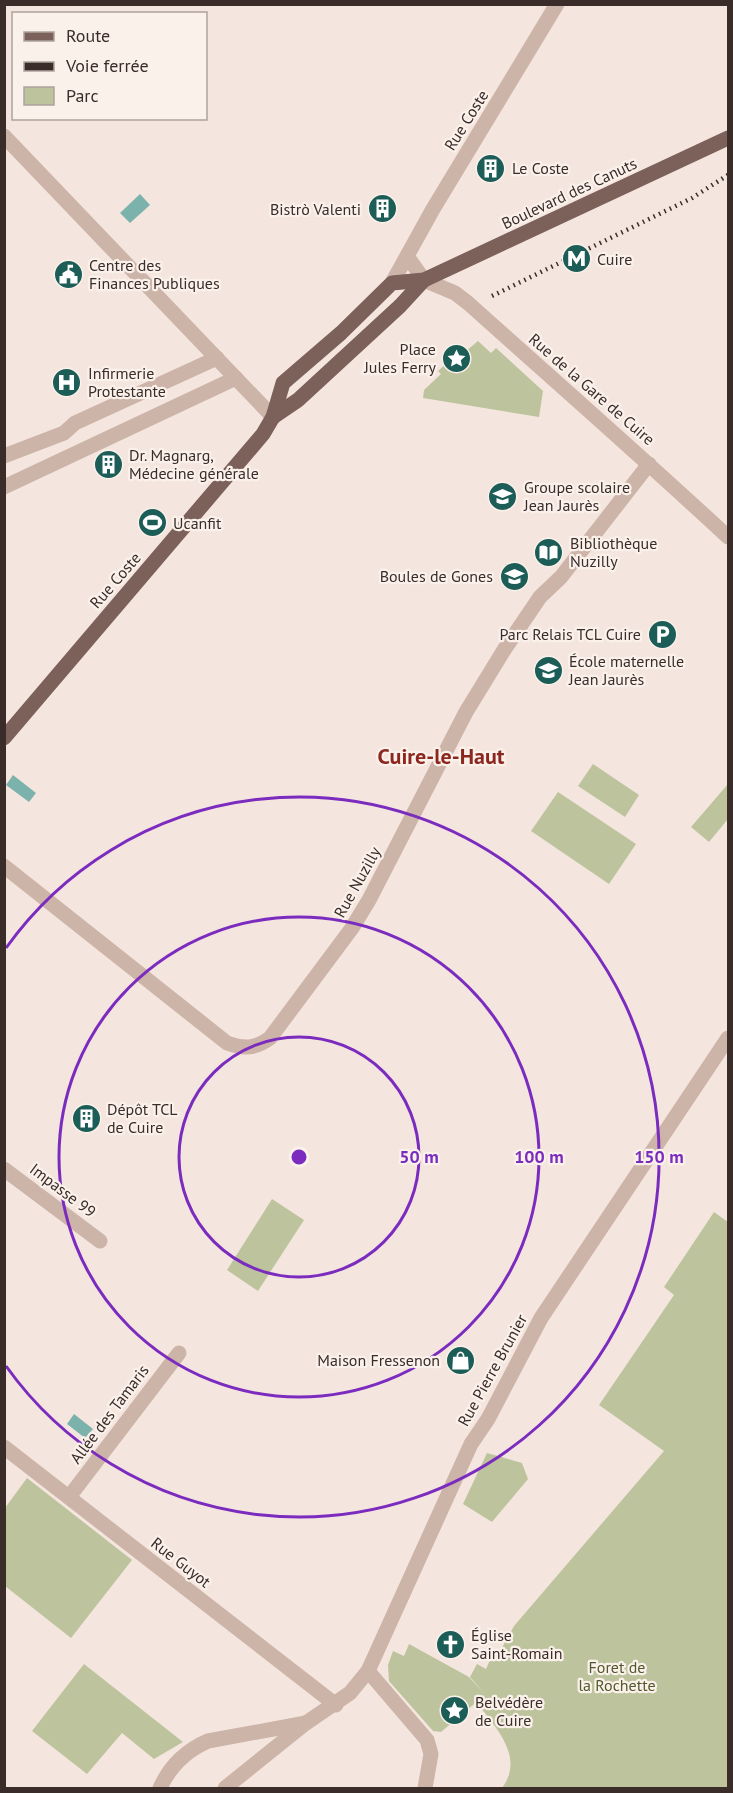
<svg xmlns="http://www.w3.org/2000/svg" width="733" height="1793" font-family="'PT Sans',sans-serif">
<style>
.green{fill:#bdc49d}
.water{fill:#7cb2ac}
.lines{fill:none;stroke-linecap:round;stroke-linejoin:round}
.minor{stroke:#cdb4a9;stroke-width:15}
.major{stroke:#7c605a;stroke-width:15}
.rail{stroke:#3a2c29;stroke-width:4.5;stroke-dasharray:1.5 4.5;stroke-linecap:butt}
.ring{fill:none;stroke:#7b2cbf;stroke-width:3}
.labels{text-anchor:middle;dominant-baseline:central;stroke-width:4.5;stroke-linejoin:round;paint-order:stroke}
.street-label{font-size:16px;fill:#3a2c29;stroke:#fbf1eb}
.poi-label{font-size:16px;fill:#3a2c29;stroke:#fbf1eb;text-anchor:start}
.park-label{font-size:16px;fill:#50592c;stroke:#fbf1eb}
.district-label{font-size:22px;font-weight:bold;fill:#8c271f;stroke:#fbf1eb}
.centre{fill:#7b2cbf;stroke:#fbf1eb;stroke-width:3}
.ring-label{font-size:18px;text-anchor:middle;font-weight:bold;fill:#7b2cbf;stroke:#fbf1eb;stroke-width:4.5;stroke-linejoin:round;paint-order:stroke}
</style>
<rect width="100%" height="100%" fill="#f4e6de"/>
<g class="green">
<path d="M478 341 491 353 496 348 543 391 539 417 423 398 424 390 441 374 438 371 457 354 460 356Z"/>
<path d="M593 764 639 795 625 817 578 786Z"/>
<path d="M728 784V819L709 842 691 827Z"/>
<path d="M558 792 636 844 609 884 531 831Z"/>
<path d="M272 1199 304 1220 258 1291 227 1270Z"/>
<path d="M714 1212 728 1222V1788H502C525 1757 496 1728 477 1703L486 1694 441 1732 433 1731 389 1681 388 1665 393 1651 404 1656 409 1644 469 1677 484 1693 470 1677 477 1664 486 1669 494 1651 499 1653 514 1626 664 1451 599 1405 674 1295 664 1287Z"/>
<path d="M487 1453 522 1463 528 1479 492 1522 463 1504Z"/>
<path d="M27 1478 132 1560 71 1638 5 1586V1508Z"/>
<path d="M84 1664 183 1742 154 1759 122 1733 87 1774 32 1731Z"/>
</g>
<g class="water">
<path d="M140 194 150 205 130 223 120 213Z"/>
<path d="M13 775 36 793 29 802 6 785Z"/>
<path d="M74 1414 93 1429 85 1438 67 1424Z"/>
</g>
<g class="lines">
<g class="minor">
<path d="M4 136 273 417"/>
<path d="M407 256 424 280 455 293 468 303C555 381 643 458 728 537"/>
<path d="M392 283 433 209 557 4"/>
<path d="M4 456 64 433 75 423 217 358"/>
<path d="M4 487 236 378"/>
<path d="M4 866 227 1043C244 1049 255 1049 270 1038L352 928 369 900 466 712 504 650 540 597 561 577 649 464"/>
<path d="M4 1169 100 1241"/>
<path d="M4 1447 336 1705"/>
<path d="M69 1497 179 1353"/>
<path d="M368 1671 427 1740 431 1754 425 1788"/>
<path d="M160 1788C170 1766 185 1751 208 1741L306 1723"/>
<path d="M225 1788 306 1723 350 1693 368 1671 471 1444 488 1419 541 1318 728 1038"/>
</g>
<g class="major">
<path d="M273 417 298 400 400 306 424 280"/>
<path d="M4 738 263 434 273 417 283 383 341 333 392 283 424 280 728 138"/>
</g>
<path class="rail" d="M492 296 692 198 728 175"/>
</g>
<g class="ring">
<circle cx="299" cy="1157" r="120"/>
<circle cx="299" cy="1157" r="240"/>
<path d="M6 948A360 360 0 1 1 6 1366"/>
</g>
<defs>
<symbol id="building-disc" viewBox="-11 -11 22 22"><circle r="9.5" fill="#1d5d57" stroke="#fbf1eb"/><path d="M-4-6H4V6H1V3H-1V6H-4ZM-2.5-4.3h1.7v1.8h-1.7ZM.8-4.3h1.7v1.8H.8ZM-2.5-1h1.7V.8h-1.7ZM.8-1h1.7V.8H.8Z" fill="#fff"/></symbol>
<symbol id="metro-disc" viewBox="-11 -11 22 22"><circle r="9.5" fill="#1d5d57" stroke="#fbf1eb"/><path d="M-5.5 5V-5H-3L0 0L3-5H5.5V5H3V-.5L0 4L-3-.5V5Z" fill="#fff"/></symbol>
<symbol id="civic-disc" viewBox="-11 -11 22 22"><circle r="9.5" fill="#1d5d57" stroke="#fbf1eb"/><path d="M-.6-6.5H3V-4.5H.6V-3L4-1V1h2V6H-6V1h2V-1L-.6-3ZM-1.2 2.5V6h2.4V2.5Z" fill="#fff"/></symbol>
<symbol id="sight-disc" viewBox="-11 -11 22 22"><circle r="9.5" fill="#1d5d57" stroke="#fbf1eb"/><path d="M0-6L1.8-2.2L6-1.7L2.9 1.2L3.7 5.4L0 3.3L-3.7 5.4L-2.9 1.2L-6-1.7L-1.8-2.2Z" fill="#fff"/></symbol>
<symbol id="hospital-disc" viewBox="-11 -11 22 22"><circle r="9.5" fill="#1d5d57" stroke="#fbf1eb"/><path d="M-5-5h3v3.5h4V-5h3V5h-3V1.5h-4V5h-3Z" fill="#fff"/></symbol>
<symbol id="school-disc" viewBox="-11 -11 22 22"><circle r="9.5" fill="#1d5d57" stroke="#fbf1eb"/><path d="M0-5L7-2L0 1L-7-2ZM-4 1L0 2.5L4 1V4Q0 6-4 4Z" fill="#fff"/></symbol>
<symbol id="stadium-disc" viewBox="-11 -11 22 22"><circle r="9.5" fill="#1d5d57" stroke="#fbf1eb"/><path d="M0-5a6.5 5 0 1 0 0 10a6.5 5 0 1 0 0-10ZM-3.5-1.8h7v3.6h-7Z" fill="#fff"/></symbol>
<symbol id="library-disc" viewBox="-11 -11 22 22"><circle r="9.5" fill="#1d5d57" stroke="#fbf1eb"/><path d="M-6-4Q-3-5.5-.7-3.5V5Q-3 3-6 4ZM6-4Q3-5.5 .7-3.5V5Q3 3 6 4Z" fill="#fff"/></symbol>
<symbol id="parking-disc" viewBox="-11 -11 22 22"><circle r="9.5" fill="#1d5d57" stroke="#fbf1eb"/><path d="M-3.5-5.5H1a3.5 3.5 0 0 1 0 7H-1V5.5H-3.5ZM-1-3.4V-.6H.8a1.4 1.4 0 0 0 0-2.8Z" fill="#fff"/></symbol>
<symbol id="shop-disc" viewBox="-11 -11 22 22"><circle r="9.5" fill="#1d5d57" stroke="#fbf1eb"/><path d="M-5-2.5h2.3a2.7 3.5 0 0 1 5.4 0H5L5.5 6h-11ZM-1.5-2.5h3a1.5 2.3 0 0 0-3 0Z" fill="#fff"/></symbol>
<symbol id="church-disc" viewBox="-11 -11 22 22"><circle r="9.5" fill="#1d5d57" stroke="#fbf1eb"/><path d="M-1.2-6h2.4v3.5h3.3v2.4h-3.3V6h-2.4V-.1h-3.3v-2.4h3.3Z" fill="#fff"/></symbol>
</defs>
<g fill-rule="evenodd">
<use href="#building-disc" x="474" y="152" width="33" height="33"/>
<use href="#building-disc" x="366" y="192" width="33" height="33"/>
<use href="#metro-disc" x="560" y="242" width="33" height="33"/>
<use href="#civic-disc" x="52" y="258" width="33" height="33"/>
<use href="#sight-disc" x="440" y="342" width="33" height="33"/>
<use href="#hospital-disc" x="50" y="366" width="33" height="33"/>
<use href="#building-disc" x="92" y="448" width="33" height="33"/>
<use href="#school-disc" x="486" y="480" width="33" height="33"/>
<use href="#stadium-disc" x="136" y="506" width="33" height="33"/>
<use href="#library-disc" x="532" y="536" width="33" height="33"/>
<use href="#school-disc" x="498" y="560" width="33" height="33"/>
<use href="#parking-disc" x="646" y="618" width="33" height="33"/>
<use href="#school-disc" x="532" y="654" width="33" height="33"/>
<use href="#building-disc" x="70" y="1102" width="33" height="33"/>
<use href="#shop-disc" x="444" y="1344" width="33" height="33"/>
<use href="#church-disc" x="434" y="1628" width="33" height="33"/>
<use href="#sight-disc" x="438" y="1694" width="33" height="33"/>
</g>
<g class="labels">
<g class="street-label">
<text transform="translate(466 120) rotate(-58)">Rue Coste</text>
<text transform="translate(569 193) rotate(-25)">Boulevard des Canuts</text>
<text transform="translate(592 389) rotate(41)">Rue de la Gare de Cuire</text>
<text transform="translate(115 580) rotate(-49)">Rue Coste</text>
<text transform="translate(357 882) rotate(-61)">Rue Nuzilly</text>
<text transform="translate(63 1190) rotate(37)">Impasse 99</text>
<text transform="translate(492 1370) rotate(-61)">Rue Pierre Brunier</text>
<text transform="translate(109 1414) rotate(-53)">Allée des Tamaris</text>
<text transform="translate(181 1562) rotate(38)">Rue Guyot</text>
</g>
<g class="poi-label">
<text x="512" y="168">Le Coste</text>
<text x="361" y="209" text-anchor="end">Bistrò Valenti</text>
<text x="597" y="259">Cuire</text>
<text x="89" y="265">Centre des<tspan x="89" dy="18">Finances Publiques</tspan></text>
<text x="436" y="349" text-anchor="end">Place<tspan x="436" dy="18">Jules Ferry</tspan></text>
<text x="88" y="373">Infirmerie<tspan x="88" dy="18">Protestante</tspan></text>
<text x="129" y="455">Dr. Magnarg,<tspan x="129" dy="18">Médecine générale</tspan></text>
<text x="524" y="487">Groupe scolaire<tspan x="524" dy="18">Jean Jaurès</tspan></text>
<text x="173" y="523">Ucanfit</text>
<text x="570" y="543">Bibliothèque<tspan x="570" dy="18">Nuzilly</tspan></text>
<text x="493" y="576" text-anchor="end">Boules de Gones</text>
<text x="641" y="634" text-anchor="end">Parc Relais TCL Cuire</text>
<text x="569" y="661">École maternelle<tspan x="569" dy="18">Jean Jaurès</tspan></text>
<text x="107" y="1109">Dépôt TCL<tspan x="107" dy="18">de Cuire</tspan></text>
<text x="440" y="1360" text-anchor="end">Maison Fressenon</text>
<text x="471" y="1635">Église<tspan x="471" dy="18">Saint-Romain</tspan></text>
<text x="475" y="1702">Belvédère<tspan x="475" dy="18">de Cuire</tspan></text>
</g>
<g class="park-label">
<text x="617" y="1667">Foret de<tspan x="617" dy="18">la Rochette</tspan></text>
</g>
<g class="district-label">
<text x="441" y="756">Cuire-le-Haut</text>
</g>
</g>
<circle cx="299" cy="1157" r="9" class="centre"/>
<g class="ring-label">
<text x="419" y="1163">50 m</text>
<text x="539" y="1163">100 m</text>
<text x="659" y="1163">150 m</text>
</g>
<rect width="733" height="1793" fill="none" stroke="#3a2c29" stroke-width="12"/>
<rect x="12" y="12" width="195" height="108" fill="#fbf1eb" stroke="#aea29d" stroke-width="1.5"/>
<rect x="24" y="32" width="30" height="9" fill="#7c605a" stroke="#aea29d" stroke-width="1.5"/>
<text x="66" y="42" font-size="18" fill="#3a2c29">Route</text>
<rect x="24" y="62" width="30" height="9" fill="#3a2c29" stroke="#aea29d" stroke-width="1.5"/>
<text x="66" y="72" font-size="18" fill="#3a2c29">Voie ferrée</text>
<rect x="24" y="87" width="30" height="18" fill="#bdc49d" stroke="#aea29d" stroke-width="1.5"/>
<text x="66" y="102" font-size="18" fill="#3a2c29">Parc</text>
</svg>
